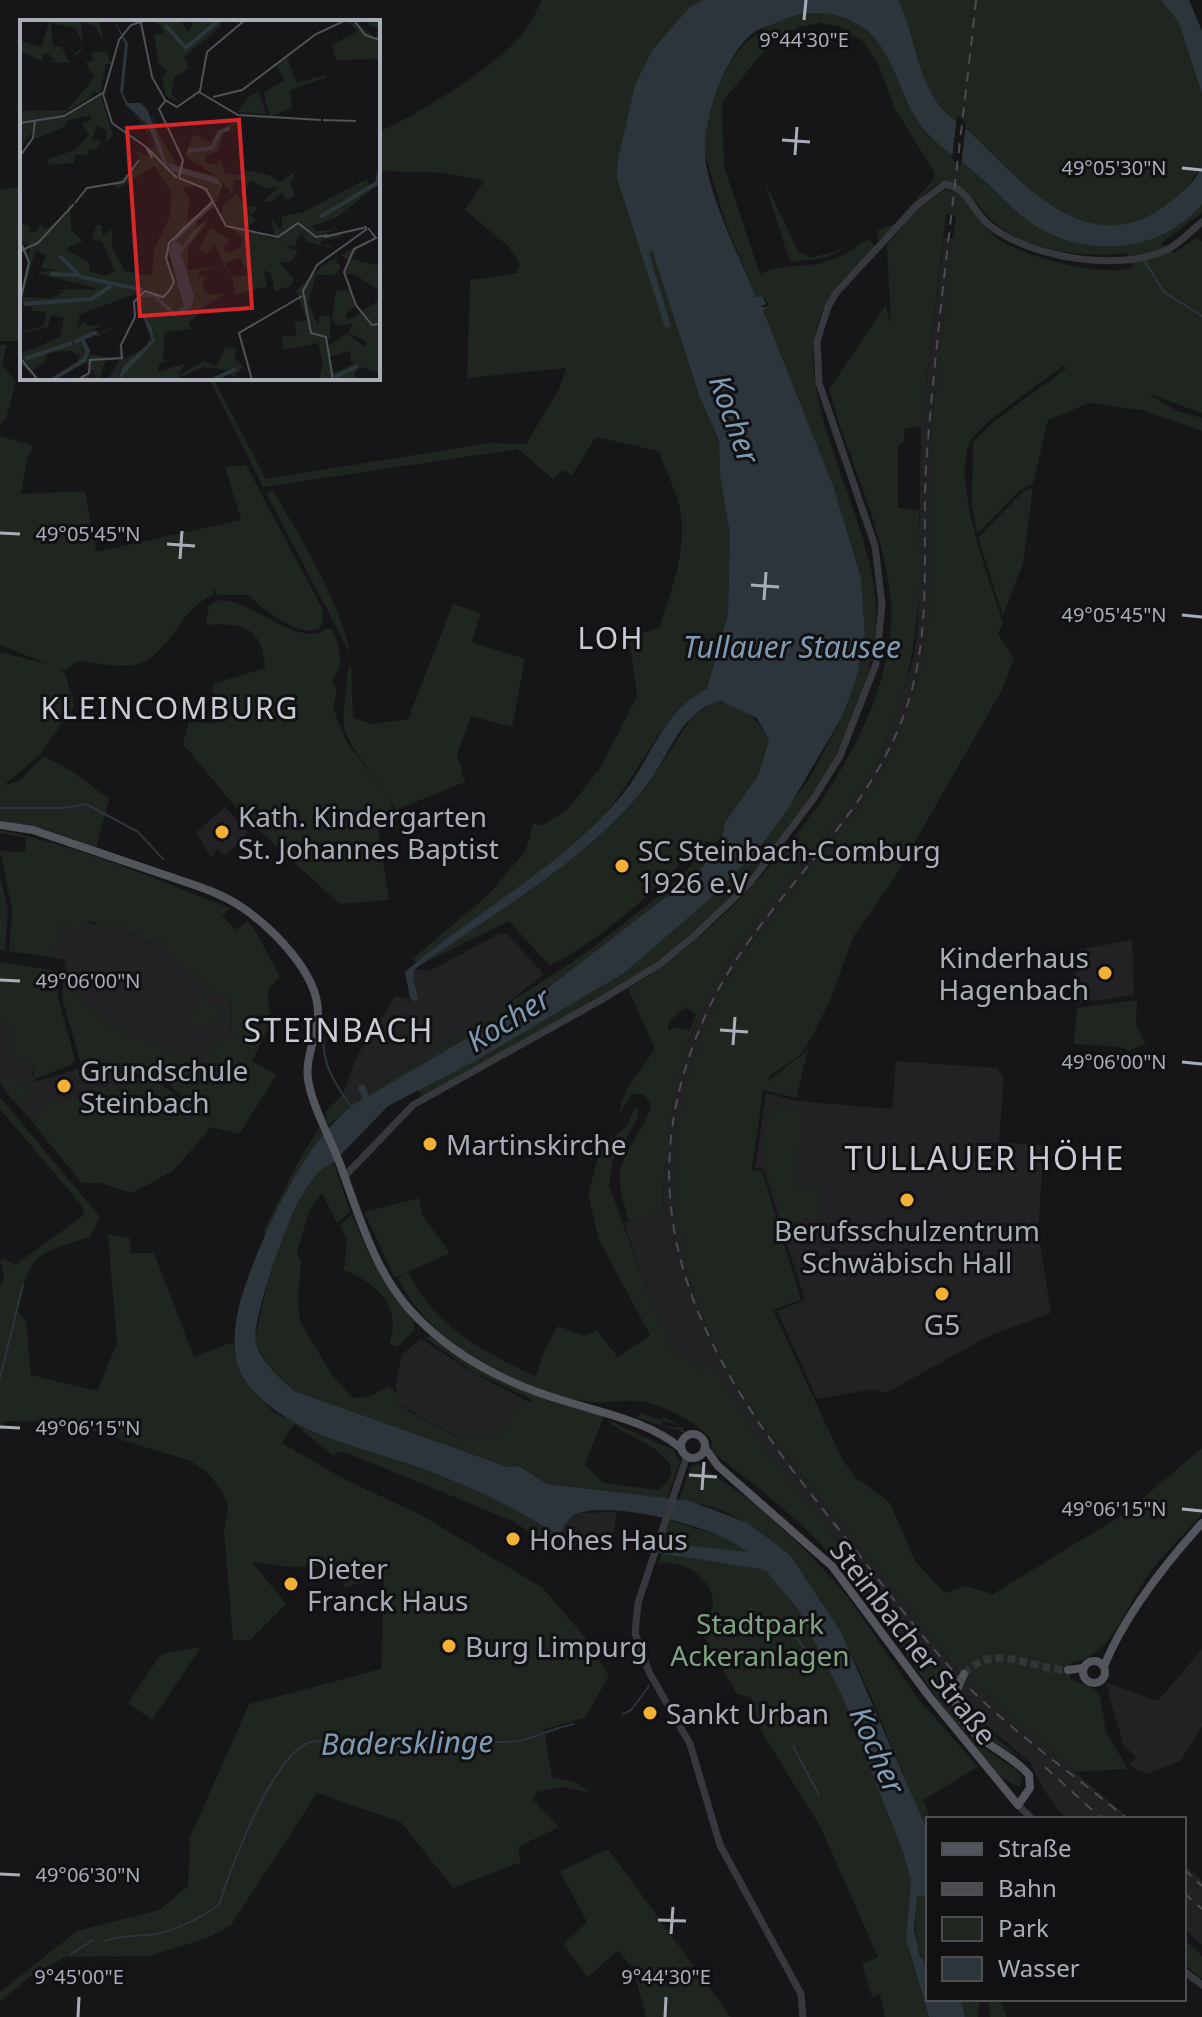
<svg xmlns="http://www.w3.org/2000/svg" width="1202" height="2017" font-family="'Noto Sans',sans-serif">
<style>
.built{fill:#222225}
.green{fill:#1e261f;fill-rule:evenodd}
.water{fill:#2c353c}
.pier{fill:#161618}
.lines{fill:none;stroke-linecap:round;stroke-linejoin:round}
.stream{stroke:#2c353c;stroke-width:2}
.canal{stroke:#2c353c;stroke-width:7}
.major-tunnel{stroke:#333438;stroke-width:8;stroke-dasharray:8 4;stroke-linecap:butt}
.minor{stroke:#37383d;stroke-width:7}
.major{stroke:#53555c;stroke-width:8}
.rail{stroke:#4a4c52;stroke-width:2;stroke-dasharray:10 8;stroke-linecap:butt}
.ticks{fill:none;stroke:#a8adb8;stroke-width:3}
.poi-dot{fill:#f2b134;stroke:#111113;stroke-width:3}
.labels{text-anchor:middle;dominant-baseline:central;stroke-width:6;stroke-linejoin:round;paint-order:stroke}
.poi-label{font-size:28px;fill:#a8adb8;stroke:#111113;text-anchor:start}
.park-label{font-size:28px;fill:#7fa381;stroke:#111113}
.street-label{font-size:28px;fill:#a8adb8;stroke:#111113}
.water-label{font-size:30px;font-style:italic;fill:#7f9bb3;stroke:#111113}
.neighbourhood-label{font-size:30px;letter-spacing:2px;fill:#c9ccd4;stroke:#111113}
.quarter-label{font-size:32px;letter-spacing:2px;fill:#c9ccd4;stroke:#111113}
.inset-river{fill:none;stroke:#2c353c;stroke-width:4}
.inset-road{fill:none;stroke:#505258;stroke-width:2}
.view{fill:#d62828;fill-opacity:0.15;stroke:#d62828;stroke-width:4}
.inset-edge{fill:none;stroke:#a8adb8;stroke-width:4}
.ticks-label{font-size:20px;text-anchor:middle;fill:#a8adb8;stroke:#111113;stroke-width:6;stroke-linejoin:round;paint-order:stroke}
</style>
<rect width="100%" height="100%" fill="#161618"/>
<g class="built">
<path d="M944 238H954L932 423 928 630 916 686 899 738 873 789 759 934 721 990 698 1045 681 1106 673 1171 676 1215 692 1289 723 1364 773 1438 960 1673 1130 1819H1067L1060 1812 1043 1789 1030 1762 993 1731V1722L962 1696 932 1661 771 1458 697 1370 671 1346 648 1294 624 1223 663 1212 666 1129 674 1081 707 995 750 926 845 810 883 749 895 718 913 660 918 629 921 427Z"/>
<path d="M225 807 248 833 225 856 217 848 211 858 196 832Z"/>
<path d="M86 921 97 926 122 927 152 942 163 940 224 997 230 996 232 1031 238 1034 233 1042 203 1061 143 1043 93 1016 73 994 64 960 59 959 52 947 63 924Z"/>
<path d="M500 933 507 934 544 974 488 1018 384 1083 348 1101 343 1094 357 1056 395 996 411 999 410 979 416 969 430 971Z"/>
<path d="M1132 940 1134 995 1074 1004 1078 950Z"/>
<path d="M0 1018 13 1027 33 1063 32 1075 36 1082 80 1068 124 1074V1089L61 1101 52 1099 33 1123 0 1083Z"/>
<path d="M896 1061 997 1068 1004 1078 999 1142 1044 1145 1038 1232 1051 1313 989 1336 886 1393 874 1389 817 1399 777 1311 805 1300 763 1168H755L766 1093 796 1101 892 1109Z"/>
<path d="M421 1339 469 1370 523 1399 499 1438 483 1434 464 1441 398 1404 396 1382 402 1354Z"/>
<path d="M616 1512 614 1538 589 1532 584 1549 564 1543 560 1536 567 1521 579 1513Z"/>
<path d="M1202 1649V1726L1180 1761 1147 1774 1129 1766 1136 1757 1123 1744 1106 1683 1158 1701Z"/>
<path d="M1184 1865 1202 1880V1945L1184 1928Z"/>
</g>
<g class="green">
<path d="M541 0H1161L1179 23 1202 94V166L1184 191 1162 235 1202 204V213L1161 243 1174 253 1196 238 1202 241V413L1147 393 1177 411 1202 418V431L1141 410 1089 403 1048 420 1033 484 1020 490 977 534 972 505 973 442 993 422 1067 368 1063 366C1039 385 988 417 972 439 948 474 991 584 1003 623L998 634 1014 658 1002 690 893 880 853 937 831 998 812 1037 800 1055 771 1075 767 1082 808 1050 796 1098 763 1090 752 1170 762 1171 801 1300 773 1310 842 1459 855 1477 890 1503 915 1561 945 1593 965 1586 993 1594 1124 1514 1202 1448V1514C1183 1536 1160 1557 1144 1581 1123 1612 1112 1656 1071 1663L1070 1679 1092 1688 1100 1696 1106 1732 1128 1769 1076 1772 960 1673 773 1438 723 1364 692 1289 676 1215 673 1171 681 1106 698 1045 721 990 759 934 873 789 899 738 916 686 928 630 932 423 956 215 946 214 921 427 905 428 904 442 898 446V508L919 510C922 593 918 671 883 748 859 801 817 845 780 890 692 997 665 1074 663 1212L629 1222C626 1210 621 1197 620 1185 616 1156 645 1132 651 1104L643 1094H632L618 1115 626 1090 655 1049 628 989C743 920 908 735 890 592 881 522 847 457 829 389L886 305 891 327 887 245 914 212 946 189C972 195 978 225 998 239 1024 256 1106 280 1133 266L1126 253C1085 258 1029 252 995 223 978 208 968 185 943 181L926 192 883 238 877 240 878 230 895 224 933 180 935 173 895 109 879 66 865 43 839 26 820 23 799 27 775 38 722 102 724 166 760 274C776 265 791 267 809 265 833 262 849 253 867 239L873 243V249C856 267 834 286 823 309 784 395 876 516 876 613 876 743 757 885 658 961 632 982 600 998 570 1015 521 1042 472 1070 423 1098L418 1090 479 1059 624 973 710 899 736 873 808 781 842 717 856 680 865 635 861 578 834 488 763 310 769 304 762 296 756 297 726 224 705 154 700 398 719 442 720 475 730 534 728 615 713 703C739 698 759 720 769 740L759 774 724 824 723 843 700 842C657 891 608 934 550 966L509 921 422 964 588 846 647 786 694 714 707 707 702 692C656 719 636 784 596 824 546 874 474 919 417 963L412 959 488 895 525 852 534 822 541 826 568 809 601 767 637 696 629 637 659 628C672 589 689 546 679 505 674 486 665 470 659 451L596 437 572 475 562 470 553 479 518 449 263 487 209 378H213L266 479 489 443 526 444 559 389 566 368 467 378 470 280 517 273 520 264 508 246 465 210 484 181 445 173 378 171V133C419 113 501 65 527 28 533 20 537 10 541 0ZM790 16C741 38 733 52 712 101 727 42 736 39 790 16ZM685 1007 696 1014 690 1030 675 1027 668 1031 669 1022Z"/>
<path d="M763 178 798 251 810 258 848 248 825 258 790 262Z"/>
<path d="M22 186V341H0V190Z"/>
<path d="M0 345H7L2 364 16 382 6 418 0 425Z"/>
<path d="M0 436 31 445 33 449 27 459 21 494 85 491 96 552 241 520 225 467 246 465 323 610V622L319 629C300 638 262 609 248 595H218L212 586 214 595C181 606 173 650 141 663 124 670 96 662 78 661L66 670 58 667 65 673 74 706 40 755 4 785 19 781 44 756 73 772 109 799 96 847 41 828 0 822V652L51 665 0 645Z"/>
<path d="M1033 487 1023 563 1003 616 978 538 1023 492Z"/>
<path d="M273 490C302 542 338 596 351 655L266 493Z"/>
<path d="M220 600C254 600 301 651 327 628L333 630C339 649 346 664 332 680L337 692 333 708 347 743 385 791 398 820 378 829 389 900 340 904 244 817 183 744 189 722 215 723 213 684 265 668C263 627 243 623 206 625L209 605Z"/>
<path d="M453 604 481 613 472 642 525 659 512 727 471 716 457 755 465 782 396 810C385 788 346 745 344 726 343 708 347 688 348 670L351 665 353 718 373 724 408 719Z"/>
<path d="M0 830C77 845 155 879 230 908L222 916 237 930 247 921 253 927 280 977 268 990 270 1024 252 1061 277 1075 239 1134 211 1127 173 1171 132 1193 101 1183H82L33 1123 52 1099 61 1101 87 1096 90 1084 124 1089V1074L161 1083 178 1098 182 1097 165 1079 81 1064 63 1001V976L68 975C86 1030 154 1047 203 1060L206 1054 227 1039 233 1042 237 1034 232 1031 231 997H224L166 951 163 940 152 942 122 927 96 926 95 922 86 921 79 931 63 924 53 947 59 959 9 951 12 909 0 851 25 852 26 838 0 833Z"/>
<path d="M703 854 709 859 697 873 532 1000 351 1106 328 1126 325 1112 343 1094 348 1100 385 1083 589 951 667 889Z"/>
<path d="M0 877 8 910 5 951 0 950Z"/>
<path d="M0 962 57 971 58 998 75 1059 71 1065 34 1079 32 1063 10 1053 13 1027 0 1018Z"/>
<path d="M206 989 211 992 207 999 221 1007 213 1024 209 1022 206 1029 189 1021Z"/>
<path d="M1137 1000 1136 1024 1145 1044 1128 1051 1122 1047 1074 1044 1077 1008Z"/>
<path d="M0 1077 31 1086 17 1105 0 1083Z"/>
<path d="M0 1097 100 1217 90 1237C34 1254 31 1253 17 1311L26 1321 31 1375 97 1391 117 1343 108 1234 130 1238 131 1253H154L194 1357 233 1342 244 1380 274 1413 477 1490 515 1507 560 1536 549 1547 515 1522 350 1454 337 1451 334 1456 294 1424 282 1443 344 1479 419 1514 543 1588 588 1641 609 1676 585 1718 544 1729 552 1777 574 1782 592 1793 563 1787 537 1792 533 1800 559 1827 518 1847 521 1862 453 1888 401 1822 317 1793 231 1925 208 1938 149 1956 65 1957 31 1976 0 2002V1992L77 1931 159 1910 188 1886 190 1837 249 1704 381 1669 384 1576 344 1588 343 1565 291 1567 252 1562 286 1604 250 1640H233L224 1532 228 1509 223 1493 209 1474 191 1461 63 1422 5 1421 0 1430V1287L4 1276 0 1261 3 1258 15 1265 84 1215 82 1206 0 1109Z"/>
<path d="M635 1107 639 1110 637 1120 613 1159 609 1185 648 1294 671 1346 697 1370 712 1367 771 1458 952 1682C946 1734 980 1743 1016 1770L1022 1777 1020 1786C997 1785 955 1724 941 1704 904 1653 870 1598 827 1551 793 1513 751 1483 711 1451L712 1441C700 1424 667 1406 644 1402 625 1398 603 1405 583 1401 510 1385 434 1347 398 1279L408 1272C437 1330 481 1349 536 1377L545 1349 558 1326 584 1336 597 1331 618 1357 650 1335 599 1240 588 1193 601 1148 626 1127Z"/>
<path d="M776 1108 802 1109 795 1187 820 1189 817 1220 803 1218 802 1226 787 1224V1220L779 1219C781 1187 745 1140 776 1108Z"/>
<path d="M319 1128 323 1135 287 1188 266 1234 263 1232 297 1164Z"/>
<path d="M334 1162 350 1212 337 1223 322 1193 310 1209 297 1252 301 1264 298 1298 300 1322 332 1375 353 1398 368 1397 389 1386 398 1394V1405L463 1441 468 1434 480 1435 487 1431 499 1438 523 1399 532 1403 533 1400 474 1372 424 1337H432L495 1379 604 1416 585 1464 603 1483 658 1490C705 1457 612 1433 608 1420L673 1450 680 1461 667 1499 547 1484 519 1466 508 1467 294 1391 271 1371 255 1341C263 1295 289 1180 334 1162Z"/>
<path d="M419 1198 423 1216 450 1253 395 1278 364 1212Z"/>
<path d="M352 1214 368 1253 414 1320V1331L398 1346 389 1345C403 1306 376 1283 344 1270L347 1239 340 1226Z"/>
<path d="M640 1413 660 1420 665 1417 679 1425 662 1421 661 1426 682 1427 686 1433 637 1418Z"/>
<path d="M698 1464 757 1505 811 1556 848 1597 916 1696 978 1767 923 1800 931 1819H928V1832C876 1721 824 1514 679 1500L691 1466Z"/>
<path d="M665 1519 733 1540 748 1553 657 1542Z"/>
<path d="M662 1553 765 1570 798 1609 841 1694 903 1852 911 1881 906 1939 929 2017H885L880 1994 872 1997 862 1964 878 1957 820 1826 761 1731 752 1698 737 1694 697 1625C738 1602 691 1554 658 1564Z"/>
<path d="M201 1647 152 1720 128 1703 159 1657 165 1653Z"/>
<path d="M962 1696 993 1722 996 1738 1020 1758C998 1744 959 1727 962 1696Z"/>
<path d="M608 1849 731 2017H646L634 1970 618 1950 588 1977 563 1945 587 1922 560 1871Z"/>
<path d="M917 1895 926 1896 927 1968C913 1945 915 1922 917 1895Z"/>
<path d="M1184 1939 1202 1956V1979L1184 1964Z"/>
<path d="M961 1999H979L978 2017H965Z"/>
<path d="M989 1999H999L1007 2017H990Z"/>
</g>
<g class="water">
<path d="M703 0H898C915 34 914 67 936 101 946 116 964 126 977 139 1030 192 1094 263 1170 202 1183 192 1196 181 1202 166V204C1159 256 1079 259 1027 220 1009 207 995 189 978 175 960 159 938 147 923 128 898 97 895 49 861 26 837 10 806 9 780 21 772 25 760 28 753 33 724 56 703 119 705 154 708 195 740 258 756 297L762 296 766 304 760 307H768L763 310 834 488 861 578 865 635 856 680 842 717 786 812 756 852 710 899 624 973 479 1059 388 1106 334 1162C319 1168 310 1182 301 1197 288 1217 250 1323 256 1343 263 1364 278 1377 294 1391L508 1467 519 1466 547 1484 690 1501 748 1523 790 1555 840 1630 928 1832V1907L926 1896H917L914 1930 920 1956 928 1967V1999H961L965 2017H929L906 1939 911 1881 903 1852 841 1694 798 1609 765 1570 646 1551 649 1541 747 1552C719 1527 616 1501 579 1513 569 1516 563 1527 560 1536 516 1508 472 1487 423 1469 365 1447 285 1435 246 1382 222 1347 241 1294 255 1259 278 1203 305 1147 351 1106L532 1000 697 873 722 843 724 824 759 774 769 740 757 718 721 701C680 710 670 756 646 786 586 862 493 913 415 969L413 977 418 999 416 1002 410 998 405 972C475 911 578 858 631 783 655 748 667 708 707 689L728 615 730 534 720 475 719 441 700 398 652 249 649 253 671 327 665 328 617 178 618 160 635 85 653 49 690 7Z"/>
<path d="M1161 0H1189L1202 31V94L1179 23Z"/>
</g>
<path class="pier" d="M957 115 966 123 961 166 952 159Z"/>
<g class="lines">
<g class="stream">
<path d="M1144 260 1164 292 1202 316"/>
<path d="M0 808H64L86 804 138 832 163 859"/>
<path d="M324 1038C321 1063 336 1085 350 1105"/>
<path d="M0 1378 23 1285"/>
<path d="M711 1624 745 1627 749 1610H753L766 1627"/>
<path d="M771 1626C792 1628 798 1637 808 1655H820"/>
<path d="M623 1714 631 1710 649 1686"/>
<path d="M793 1746 819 1795"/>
<path d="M104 1941C125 1934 135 1937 155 1934 178 1930 200 1918 219 1905 230 1870 274 1751 311 1742 330 1738 348 1744 367 1745 402 1746 437 1747 472 1747 488 1740 500 1743 517 1741 532 1739 556 1727 574 1724"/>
<path d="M71 1954 93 1940"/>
</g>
<path class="canal" d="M362 1088 368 1104"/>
<path class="major-tunnel" d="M964 1674C994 1641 1032 1670 1068 1670"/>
<g class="minor">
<path d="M344 1177 413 1105 601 1000 660 964 694 936 750 883 814 798 840 756 876 664 882 604 875 546 819 383 817 341 828 307 836 293 916 206 945 184C969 189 972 211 989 225 1030 258 1121 273 1168 249 1181 242 1191 231 1202 222"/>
<path d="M687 1456 638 1603 635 1633 649 1672 690 1744 720 1845 801 1994 803 2017"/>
<path d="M1018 1805 1032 1819"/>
<path d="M1184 1971 1202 1985"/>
</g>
<g class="major">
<path d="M0 825 33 830C77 845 121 860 165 875 191 884 220 892 243 908 273 929 319 974 318 1014 317 1038 303 1060 309 1085 315 1113 330 1137 340 1164 359 1215 373 1268 410 1310 451 1355 506 1384 565 1401 606 1414 647 1421 681 1448"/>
<circle cx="693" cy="1446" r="12"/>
<path d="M705 1448 718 1466 832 1566 928 1695 1018 1805 1030 1788 1029 1775C1002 1742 932 1731 964 1674"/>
<circle cx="1094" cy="1672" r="11"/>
<path d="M1104 1666C1124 1617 1166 1563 1202 1523"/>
<path d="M1068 1670 1083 1668"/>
</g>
<g class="rail">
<path d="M976 0C960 151 939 301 927 453 920 540 935 624 906 709 866 826 759 900 708 1010 612 1216 709 1368 837 1527 876 1575 912 1626 954 1672 1004 1727 1070 1771 1127 1819"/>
<path d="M1045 1767 1102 1819"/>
<path d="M1184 1869 1202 1886"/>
<path d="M1184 1893 1202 1909"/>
</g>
</g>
<path class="ticks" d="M804 20 806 0M782 140 810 142M795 155 797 127M1182 168 1202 170M0 533 20 534M167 544 195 546M180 559 182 531M751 585 779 587M764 600 766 572M1182 615 1202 617M0 980 20 981M720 1030 748 1032M733 1045 735 1017M1182 1062 1202 1064M0 1427 20 1428M689 1475 717 1477M702 1490 704 1462M1182 1509 1202 1511M0 1874 20 1875M658 1920 686 1921M671 1934 673 1907M78 2017 79 1997M665 2017 666 1997"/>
<g class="poi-dot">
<circle cx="222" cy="832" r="8"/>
<circle cx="622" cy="866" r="8"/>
<circle cx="1105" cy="973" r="8"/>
<circle cx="64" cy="1086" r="8"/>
<circle cx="430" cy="1144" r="8"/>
<circle cx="907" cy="1200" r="8"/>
<circle cx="942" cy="1294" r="8"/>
<circle cx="513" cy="1539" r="8"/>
<circle cx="291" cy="1584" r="8"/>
<circle cx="449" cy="1646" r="8"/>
<circle cx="650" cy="1713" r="8"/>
</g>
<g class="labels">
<g class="poi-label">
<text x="238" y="816">Kath. Kindergarten<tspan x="238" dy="32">St. Johannes Baptist</tspan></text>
<text x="638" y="850">SC Steinbach-Comburg<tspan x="638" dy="32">1926 e.V</tspan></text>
<text x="1089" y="957" text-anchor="end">Kinderhaus<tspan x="1089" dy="32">Hagenbach</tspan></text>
<text x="80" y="1070">Grundschule<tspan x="80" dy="32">Steinbach</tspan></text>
<text x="446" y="1144">Martinskirche</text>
<text x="907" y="1230" text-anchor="middle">Berufsschulzentrum<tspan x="907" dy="32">Schwäbisch Hall</tspan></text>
<text x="942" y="1324" text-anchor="middle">G5</text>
<text x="529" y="1539">Hohes Haus</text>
<text x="307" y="1568">Dieter<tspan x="307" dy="32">Franck Haus</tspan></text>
<text x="465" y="1646">Burg Limpurg</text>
<text x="666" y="1713">Sankt Urban</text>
</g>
<g class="park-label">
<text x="760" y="1623">Stadtpark<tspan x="760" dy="32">Ackeranlagen</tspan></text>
</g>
<g class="street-label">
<text transform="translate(914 1642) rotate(52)">Steinbacher Straße</text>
</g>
<g class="water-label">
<text transform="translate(735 419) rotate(70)">Kocher</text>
<text x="792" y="646">Tullauer Stausee</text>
<text transform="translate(508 1019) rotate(-32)">Kocher</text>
<text transform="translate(407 1742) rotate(-1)">Badersklinge</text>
<text transform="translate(878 1750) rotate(66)">Kocher</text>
</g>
<g class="neighbourhood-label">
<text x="611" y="637">LOH</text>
<text x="170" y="707">KLEINCOMBURG</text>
</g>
<g class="quarter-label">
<text x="339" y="1029">STEINBACH</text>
<text x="985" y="1157">TULLAUER HÖHE</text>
</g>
</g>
<g transform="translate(20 20)">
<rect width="360" height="360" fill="#161618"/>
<path d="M23 0H84L80 4 83 21 75 6 61 2 63 27 60 32 57 35 52 36 63 26 56 8 31 3 33 27 41 26 50 43 26 42 34 40 28 33 22 35 23 42 0 31V21L21 27 29 3ZM127 0H160L168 12 175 0H200V7L164 37 169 49 155 56 151 74 159 82 146 76 142 59 147 52 138 42 134 14H143L140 5ZM326 0 333 1 356 18 358 8 349 6 350 0H360L359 39 316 40 312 25 338 11ZM85 27 91 44H86L80 74 72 72 71 77 36 98 81 75 93 116 86 122 87 110 77 106 72 120 82 121 76 129 67 130 70 135 55 134 54 143 29 145 28 139 55 130 69 115 62 104 71 100V95L46 101V106L18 118H13L14 111 3 123 0 91 47 90 75 57 65 43 73 40 72 32H86ZM267 37 277 63 305 55 299 39 307 57 270 70 272 88 249 97 244 72 265 60 255 44ZM239 72 246 94 218 92 228 77ZM111 91 129 106 128 114 149 148 200 165 194 182 178 165 163 168 170 181 167 200 186 189 160 209 149 227 148 240 159 266V258L164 255 156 221 164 209 195 185 200 175 195 187 193 188 174 201 179 206 188 202 168 228V250L204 245 195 224 186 235 179 230 190 207 210 220 203 228 209 233 221 227 223 218 200 199 203 184 221 171V160H214L212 174 198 158 170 149 196 156 165 136 172 118 178 115 191 123 198 110 222 100 203 113 198 131 186 135V143L197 144 200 137 205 153 222 156 226 150 252 156 259 162 276 151 270 164 275 176 266 180 262 172 252 182 244 181 258 167 247 169 230 160 224 171 217 175 227 187 238 186 233 194 222 188 236 199 225 210 255 219 251 199 261 209 262 196 283 192 347 159 349 165 360 163 316 198 292 206 295 211 319 209 293 217 325 211 320 217 301 220V225H310L311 228 286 221 282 212 274 227 262 224 278 231 271 242H259L274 259 271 266 255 271 251 254 244 250 247 266 215 275 212 257 230 255 220 238 207 242 206 247 211 255V258L204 245 180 251 177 257 186 256 182 267 187 274H204L183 288 169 304 171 309 145 312 143 340 148 342 140 343 137 352 166 343 158 355 184 341 196 346 206 327 216 328 215 340 224 347 212 358 211 354 190 360 213 351 184 347 153 360H87L100 339 85 341 79 360 72 350 68 360H57L70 353 68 342 31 360 57 343 60 336 51 331 28 332 25 341 12 351 20 360 0 344V334L40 317 44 298 31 295 28 307 1 313 0 319V312L24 306 26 292 12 291V285H2L0 290 8 244 4 232H0L6 230 9 236 10 227 0 220V203L9 206V213L18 211 20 204 26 209 46 196 50 181 51 210 63 221 45 229 70 243 69 251 85 256 95 251 82 221 72 220 76 205H81L83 216 92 209V227L105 251 132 256 134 230 150 196 151 171 134 146 98 169 94 165 115 148 120 141 116 131 133 138 126 131 134 126 126 112V108ZM16 230 26 236 21 248 36 250 16 253 76 268 74 270 51 269 28 271H45L32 278 3 277V272L13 274 4 271ZM121 272 116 279 120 278V288L134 312V320L130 328 126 330 132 320 131 313 126 327 104 339 100 326 99 339 68 334 62 318 72 314 81 318 79 313 85 312 100 304 81 312 71 310 84 305 69 306 86 294 69 306 63 301 56 311 60 294ZM132 92 139 114 160 151 147 143 134 117ZM342 223 331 239 360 246V271L334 254H325L323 261 328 241 322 235 315 239 321 248 314 255H296L288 283 299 307V296H310V318L321 315 306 320 307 327 327 313 345 327 347 322 329 313 332 303 319 306 312 300 316 271 330 269 336 286 326 294 328 300 360 280V353L339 347 334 355 342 360H299L303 343 298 323 263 330 262 315 277 317 274 303 287 300 276 271 302 246ZM330 331 331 342H336L312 354 310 337Z" fill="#1e261f" fill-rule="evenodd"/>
<path d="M94 0 108 24 103 74 108 83H121L128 91 147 143 198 158 202 165 194 185 156 221 163 226 172 213 188 198 161 233 174 276 171 288 154 297 133 276 121 278 120 288 131 306 135 321 99 360 102 348 132 320 117 281 126 273 135 274 155 292 164 286 148 230 160 209 195 181 200 165 153 151 143 142 127 104 106 85 100 71 105 24Z" fill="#2c353c"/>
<path class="inset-river" d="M145 5 166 28 199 0M168 131 192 128 200 112 210 108M300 197 357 163 360 149M40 236 61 257 123 270M31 254 57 255M4 284 71 279 91 266M54 322 77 312M5 339 52 323M315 357 338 346M32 360 64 340 68 331 62 319M192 360 216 349"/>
<path class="inset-road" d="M334 0 345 15 360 20M121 3 132 57 145 80 157 87 180 71 187 32 225 0M179 72 218 95 301 100M83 74 92 103 126 127M193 77 222 70 296 14 326 0M146 80 139 89 163 140 159 157M303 100 336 101M0 103 44 96 84 72 99 20 111 5 127 0M0 136 13 118 15 100M132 138 126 127 157 158M159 158 186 169 206 206 258 217 278 203 296 217 308 215M55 183 67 168 103 162 119 140M348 208 356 218 334 229 324 252 336 285 352 305 360 304M304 217 347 207M0 221 9 242 0 283M0 231 18 223 54 184M0 338 18 360M57 360 69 353 70 340 102 338 101 325 115 297 114 282 125 271 143 277 149 271 154 262 146 238 149 223 193 181M232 360 219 313 282 276M313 360 306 317 291 313 283 271 297 245 347 209"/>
<path class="view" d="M219 100 232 288 120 296 107 108Z"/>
<rect width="360" height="360" class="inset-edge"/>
</g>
<g class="ticks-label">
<text x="804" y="47">9°44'30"E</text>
<text x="1114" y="175">49°05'30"N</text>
<text x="88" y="541">49°05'45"N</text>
<text x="1114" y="622">49°05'45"N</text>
<text x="88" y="988">49°06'00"N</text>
<text x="1114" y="1069">49°06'00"N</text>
<text x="88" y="1435">49°06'15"N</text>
<text x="1114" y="1516">49°06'15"N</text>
<text x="88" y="1882">49°06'30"N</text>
<text x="79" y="1984">9°45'00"E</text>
<text x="666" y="1984">9°44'30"E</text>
</g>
<rect x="926" y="1817" width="260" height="184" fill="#111113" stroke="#4d4f55" stroke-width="2"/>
<rect x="942" y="1843" width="40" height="12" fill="#53555c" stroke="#4d4f55" stroke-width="2"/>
<text x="998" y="1857" font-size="24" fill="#a8adb8">Straße</text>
<rect x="942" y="1883" width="40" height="12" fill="#4a4c52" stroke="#4d4f55" stroke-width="2"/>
<text x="998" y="1897" font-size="24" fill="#a8adb8">Bahn</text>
<rect x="942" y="1917" width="40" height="24" fill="#1e261f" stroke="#4d4f55" stroke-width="2"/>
<text x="998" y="1937" font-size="24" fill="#a8adb8">Park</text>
<rect x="942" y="1957" width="40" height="24" fill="#2c353c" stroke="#4d4f55" stroke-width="2"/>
<text x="998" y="1977" font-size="24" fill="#a8adb8">Wasser</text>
</svg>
